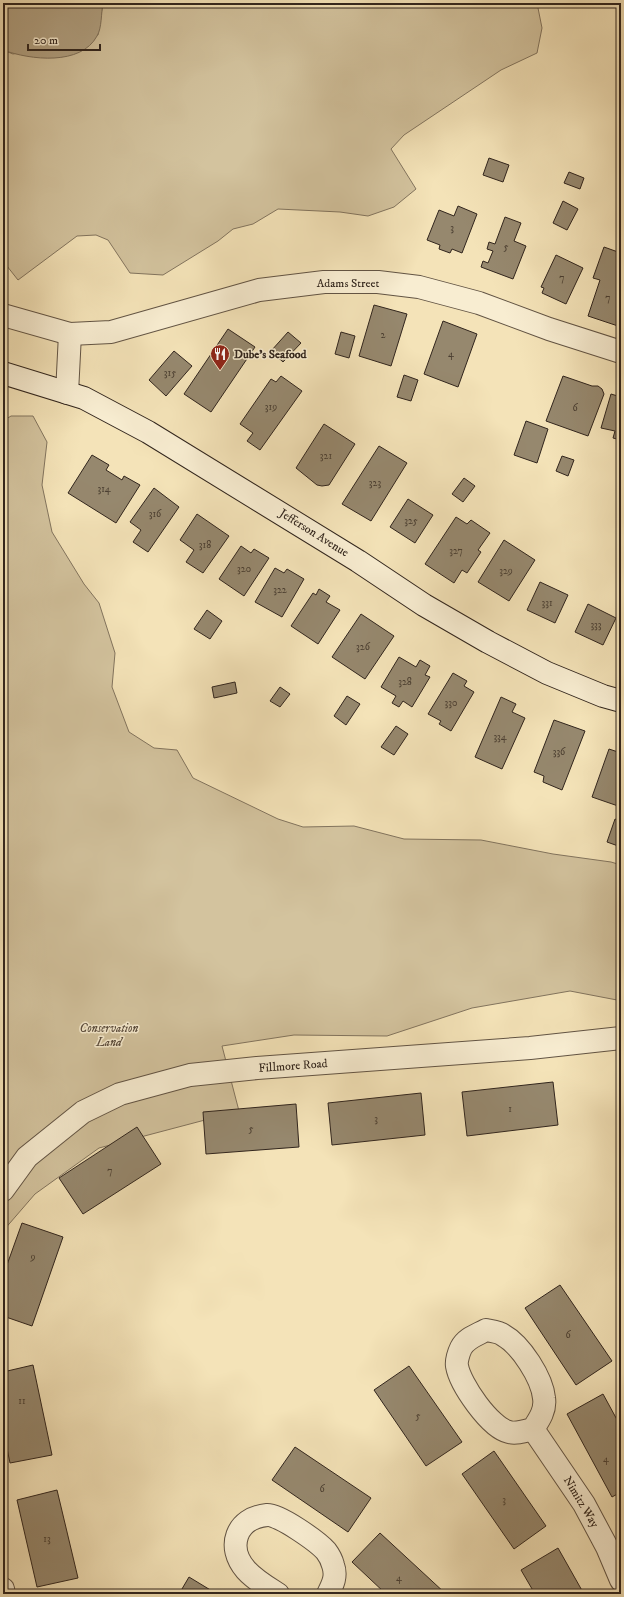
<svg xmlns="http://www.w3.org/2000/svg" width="624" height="1597" font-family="'IM FELL DW Pica',serif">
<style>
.green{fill:#d3c39e;stroke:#82745e}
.water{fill:#b2a283;stroke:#7e705a}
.building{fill:#96886e;stroke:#31251d}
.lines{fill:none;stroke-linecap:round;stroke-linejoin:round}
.street-casing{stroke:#625444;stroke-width:24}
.secondary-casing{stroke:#31251d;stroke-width:24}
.street{stroke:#f8edd1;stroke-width:22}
.secondary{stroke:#f8edd1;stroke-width:22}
.labels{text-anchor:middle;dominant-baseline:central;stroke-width:3;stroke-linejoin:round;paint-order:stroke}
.number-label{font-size:10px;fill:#4a3e31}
.street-label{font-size:12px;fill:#31251d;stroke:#f8edd1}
.poi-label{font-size:12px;font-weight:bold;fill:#31251d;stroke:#f8edd1;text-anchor:start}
.park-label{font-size:12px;font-style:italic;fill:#5a4c3d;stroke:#f8edd1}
</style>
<rect width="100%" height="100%" fill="#f4e3b8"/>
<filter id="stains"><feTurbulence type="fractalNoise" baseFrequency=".005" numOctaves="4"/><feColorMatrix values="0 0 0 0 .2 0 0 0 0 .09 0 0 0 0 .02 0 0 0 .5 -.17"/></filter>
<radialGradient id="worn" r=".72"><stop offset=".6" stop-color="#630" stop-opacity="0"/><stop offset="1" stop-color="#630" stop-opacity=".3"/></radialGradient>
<g class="green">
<path d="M103 3H537L542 28 537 53 501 70 404 135 391 149 416 189 394 207 368 216 340 212 278 209 253 224 233 229 218 241 163 275 130 273 108 240 96 235 77 236 18 280 3 261V50L13 54 98 35Z"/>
<path d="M11 416H33L47 442 42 485 52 532 84 584 99 603 115 653 112 687 129 732 154 748 177 750 193 778 278 819 303 827 354 826 404 839 481 840 553 854 611 862 621 865V999L617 1000 570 991 472 1008 387 1036 294 1035 222 1046 239 1111 99 1148 35 1194 3 1231V421Z"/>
</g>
<path class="water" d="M3 3H103C101 13 102 28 97 36 81 66 30 60 3 50Z"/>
<g class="building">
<path d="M489 158 509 165 503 182 483 175Z"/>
<path d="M569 172 584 178 580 189 564 183Z"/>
<path d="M563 201 578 209 567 230 553 223Z"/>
<path d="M458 206 477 214 462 253 452 249 450 253 439 249 440 245 427 240 439 210 454 216Z"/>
<path d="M505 217 521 223 514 241 526 246 513 279 481 267 483 261 488 263 493 251 487 249 489 242 495 244Z"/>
<path d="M604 247 618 252 619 249H621V318L618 326 588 316 600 280 593 278Z"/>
<path d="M556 255 583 268 566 304 542 293 544 288 541 287Z"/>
<path d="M374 305 407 314 391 366 359 356Z"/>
<path d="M443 321 477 334 458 387 424 374Z"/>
<path d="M228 329 255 347 211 412 184 394Z"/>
<path d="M288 332 301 343 283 362 271 351Z"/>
<path d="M341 332 355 336 349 358 335 354Z"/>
<path d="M174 351 192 366 166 396 149 380Z"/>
<path d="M404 375 418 380 411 401 397 397Z"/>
<path d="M281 376 302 391 260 450 247 441 253 433 240 424 271 379 276 382Z"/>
<path d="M563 376 592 386H598L602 389 604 394 588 436 546 421Z"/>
<path d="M611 394 621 397V440L613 438 615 431 601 428Z"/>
<path d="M526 421 548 429 537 463 514 455Z"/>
<path d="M324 424 355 444 329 485 322 486 317 485 296 468Z"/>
<path d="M379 446 407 463 371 521 342 504Z"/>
<path d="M92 455 109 465 106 470 122 480 124 476 140 485 116 523 68 493Z"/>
<path d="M562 456 574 460 568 476 556 471Z"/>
<path d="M464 478 475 486 463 502 452 494Z"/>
<path d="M154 488 179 507 148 552 133 542 141 530 130 522Z"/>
<path d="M408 499 433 515 415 543 390 527Z"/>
<path d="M197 514 229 536 203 573 186 562 194 550 180 540Z"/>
<path d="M456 517 467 524 471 520 490 533 478 550 481 552 467 573 462 570 454 583 425 564Z"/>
<path d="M504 540 535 560 509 601 478 582Z"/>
<path d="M241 546 251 553 254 549 269 558 244 596 219 579Z"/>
<path d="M275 568 284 573 287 569 304 579 282 617 255 602Z"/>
<path d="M540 582 568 595 555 623 527 610Z"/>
<path d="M319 589 330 596 326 602 340 610 318 644 291 626 313 593 316 595Z"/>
<path d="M588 604 616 618 603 645 575 632Z"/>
<path d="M207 610 222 621 210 639 194 629Z"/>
<path d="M361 614 394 636 365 679 332 657Z"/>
<path d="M399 657 416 667 420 660 430 666 425 675 430 677 412 707 403 701 399 707 392 703 396 696 381 687Z"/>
<path d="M453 673 467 681 464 686 474 692 451 731 439 724 441 721 428 714Z"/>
<path d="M235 682 237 693 214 698 212 687Z"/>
<path d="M280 687 290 694 280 707 270 701Z"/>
<path d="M347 696 360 704 346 725 334 716Z"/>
<path d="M501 697 516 704 512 712 525 718 502 769 475 757Z"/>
<path d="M554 720 585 731 562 790 543 782 544 776 534 772Z"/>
<path d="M396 726 408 734 394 755 381 747Z"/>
<path d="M609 749 621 753V807L592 797Z"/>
<path d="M615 819 621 821V847L607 842Z"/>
<path d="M553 1082 558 1125 467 1136 462 1092Z"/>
<path d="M421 1093 425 1135 332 1145 328 1103Z"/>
<path d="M296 1104 299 1147 206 1154 203 1112Z"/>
<path d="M137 1127 161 1164 83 1214 59 1178Z"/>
<path d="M22 1223 63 1237 32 1326 3 1316V1276Z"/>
<path d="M560 1285 612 1361 576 1385 525 1308Z"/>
<path d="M33 1365 52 1455 10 1463 3 1429V1372Z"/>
<path d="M409 1366 462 1442 426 1466 374 1390Z"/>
<path d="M603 1394 621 1427V1492L612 1497 567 1414Z"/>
<path d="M295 1447 371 1498 348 1532 272 1480Z"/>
<path d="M494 1451 546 1526 514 1549 462 1474Z"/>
<path d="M57 1490 78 1578 37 1587 17 1500Z"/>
<path d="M380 1533 446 1594H386L352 1562Z"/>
<path d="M558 1548 584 1594H535L521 1570Z"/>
<path d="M189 1577 217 1594H179Z"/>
</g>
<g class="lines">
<defs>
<g id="street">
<path d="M3 315 70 334 111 332 259 290 324 282H378L419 287 479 303 549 329 621 352"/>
<path d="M67 393 70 334"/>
<path d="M3 1190 27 1157 83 1112 120 1094 190 1075 257 1068 530 1048 621 1038"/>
<path d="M486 1330C491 1331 499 1332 503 1335 521 1345 542 1378 544 1398 546 1410 539 1420 533 1429 525 1431 516 1434 509 1432 490 1428 460 1384 457 1366 456 1361 459 1352 461 1348 466 1338 477 1335 486 1330Z"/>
<path d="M533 1429 584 1504 607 1547 621 1580"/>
<path d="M3 1589 4 1594"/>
<path d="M278 1594C267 1587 255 1580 246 1570 226 1547 236 1518 267 1515 279 1514 318 1542 326 1551 329 1555 332 1561 333 1565 337 1576 333 1584 328 1594"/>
</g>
<path id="secondary" d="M3 373 84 398 148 432 358 561 424 605 488 642 547 673 603 696 621 701"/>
</defs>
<use href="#street" class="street-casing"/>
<use href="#secondary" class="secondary-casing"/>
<use href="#street" class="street"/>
<use href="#secondary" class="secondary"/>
</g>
<defs>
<symbol id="restaurant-pin" viewBox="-11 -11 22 30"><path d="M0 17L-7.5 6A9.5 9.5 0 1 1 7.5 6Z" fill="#8f2418" stroke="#f8edd1"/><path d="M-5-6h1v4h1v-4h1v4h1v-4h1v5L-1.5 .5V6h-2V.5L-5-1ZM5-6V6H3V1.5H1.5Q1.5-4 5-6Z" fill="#fff"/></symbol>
</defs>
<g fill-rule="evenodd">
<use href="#restaurant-pin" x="209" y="343" width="22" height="30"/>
</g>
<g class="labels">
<g class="number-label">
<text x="452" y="228">3</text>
<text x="506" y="247">5</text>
<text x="562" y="278">7</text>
<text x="608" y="298">7</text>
<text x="383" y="335">2</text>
<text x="451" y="354">4</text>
<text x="170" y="373">315</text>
<text x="271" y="407">319</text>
<text x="575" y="408">6</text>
<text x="326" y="456">321</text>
<text x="375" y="483">323</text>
<text x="104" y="489">314</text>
<text x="155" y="514">316</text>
<text x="411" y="521">325</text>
<text x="205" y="545">318</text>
<text x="456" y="551">327</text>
<text x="244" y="569">320</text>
<text x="506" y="571">329</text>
<text x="280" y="590">322</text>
<text x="547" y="603">331</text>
<text x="596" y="625">333</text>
<text x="363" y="647">326</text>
<text x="405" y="682">328</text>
<text x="451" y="703">330</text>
<text x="500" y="737">334</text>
<text x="559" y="752">336</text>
<text x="510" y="1109">1</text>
<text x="376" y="1119">3</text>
<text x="251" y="1129">5</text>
<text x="110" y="1171">7</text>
<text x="33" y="1257">9</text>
<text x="568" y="1335">6</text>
<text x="22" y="1401">11</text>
<text x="418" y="1416">5</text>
<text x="606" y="1459">4</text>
<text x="322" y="1489">6</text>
<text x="504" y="1500">3</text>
<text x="47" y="1539">13</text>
<text x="399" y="1578">4</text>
</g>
<g class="street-label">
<text x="348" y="283">Adams Street</text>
<text transform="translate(314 533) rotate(32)">Jefferson Avenue</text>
<text transform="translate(293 1066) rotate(-4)">Fillmore Road</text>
<text transform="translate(581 1502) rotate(59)">Nimitz Way</text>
</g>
<g class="poi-label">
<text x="234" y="354">Dube's Seafood</text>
</g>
<g class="park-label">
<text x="109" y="1028">Conservation<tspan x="109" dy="14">Land</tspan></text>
</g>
</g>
<rect width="624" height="1597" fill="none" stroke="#f4e3b8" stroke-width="16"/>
<rect x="4" y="4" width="616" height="1589" fill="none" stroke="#31251d" stroke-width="2"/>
<rect x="8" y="8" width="608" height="1581" fill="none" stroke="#31251d"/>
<path d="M28 44v6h72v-6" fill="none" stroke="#31251d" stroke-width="2"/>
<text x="34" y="44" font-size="12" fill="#31251d" stroke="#f8edd1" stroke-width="3" paint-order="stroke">20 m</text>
<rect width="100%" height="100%" filter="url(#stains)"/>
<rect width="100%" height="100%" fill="url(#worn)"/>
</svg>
